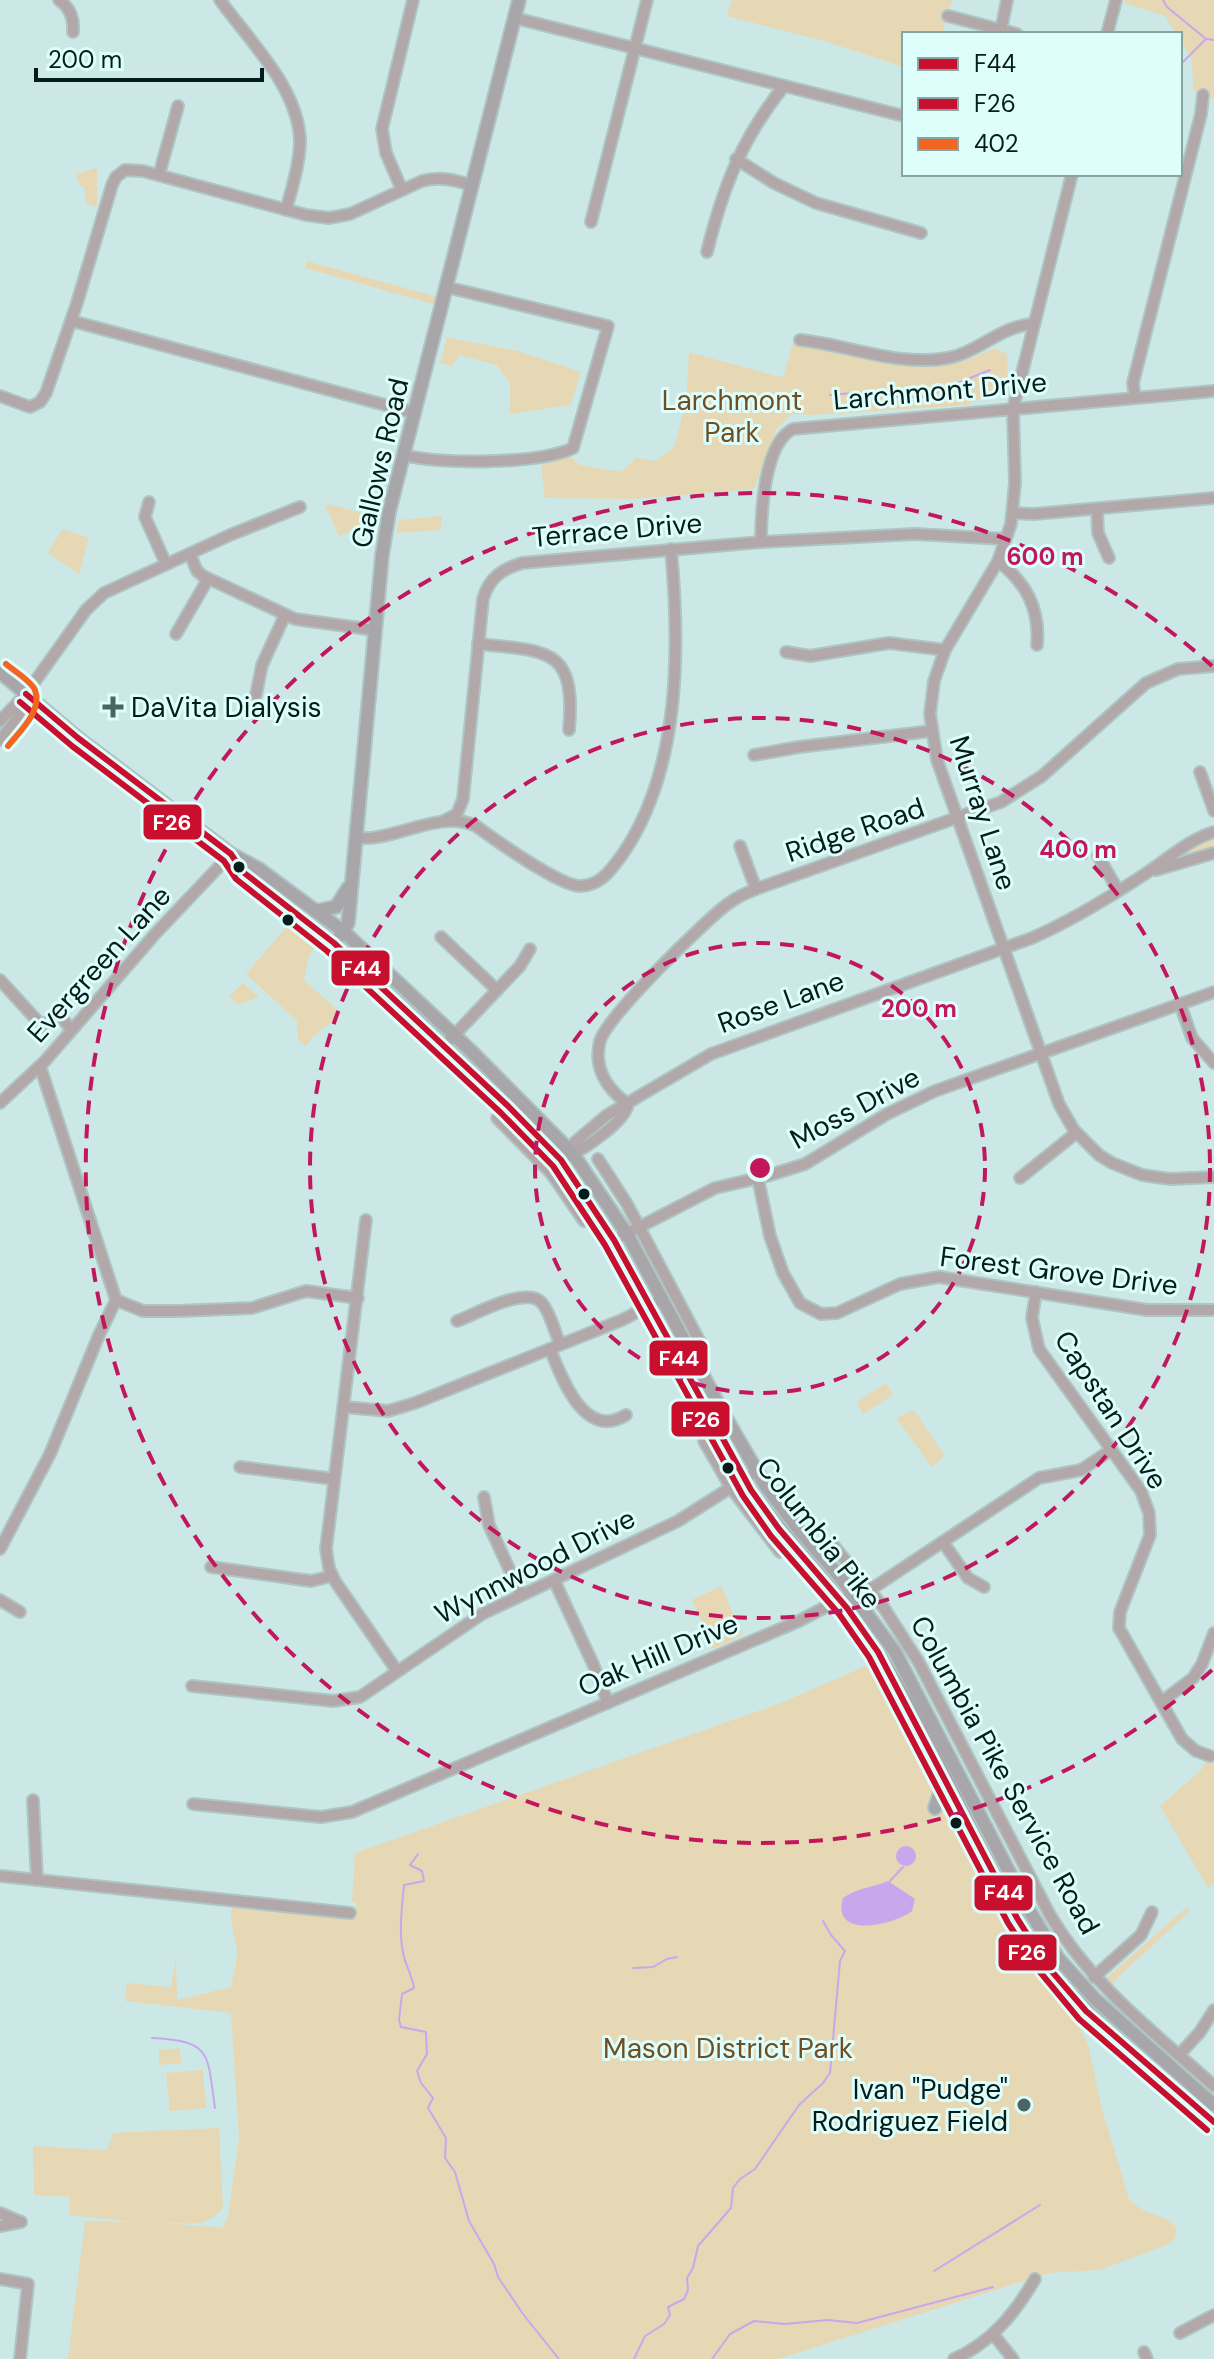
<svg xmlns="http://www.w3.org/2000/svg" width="1214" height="2359" font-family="'DM Sans',sans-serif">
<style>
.green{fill:#e6d8b4}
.water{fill:#caa6ed}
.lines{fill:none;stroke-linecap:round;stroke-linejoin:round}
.stream{stroke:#caa6ed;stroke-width:2}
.minor-casing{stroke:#aec5c4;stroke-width:14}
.major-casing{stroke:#aec5c4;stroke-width:16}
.minor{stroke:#b2a7a9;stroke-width:10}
.major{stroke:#a8a6a9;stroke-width:12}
.bus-1-casing{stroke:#defefc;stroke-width:12}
.bus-2-casing{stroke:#defefc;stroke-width:12}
.bus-3-casing{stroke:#defefc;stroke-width:12}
.bus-1{stroke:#c8102e;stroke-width:6}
.bus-2{stroke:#c8102e;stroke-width:6}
.bus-3{stroke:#f26522;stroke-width:6}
.ring{fill:none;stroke:#c2185b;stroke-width:4;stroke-dasharray:14 10}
.poi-dot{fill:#4b6362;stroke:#defefc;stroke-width:3}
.bus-dot{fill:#061c1b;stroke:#defefc;stroke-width:3}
.labels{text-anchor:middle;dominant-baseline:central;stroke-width:6;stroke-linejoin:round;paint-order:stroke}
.street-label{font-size:28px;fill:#061c1b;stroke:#defefc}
.park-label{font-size:28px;fill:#6f4e22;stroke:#defefc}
.poi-label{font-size:28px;fill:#061c1b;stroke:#defefc;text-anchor:start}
.centre{fill:#c2185b;stroke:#defefc;stroke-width:4}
.ring-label{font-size:24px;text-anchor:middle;font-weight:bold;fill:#c2185b;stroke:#defefc;stroke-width:6;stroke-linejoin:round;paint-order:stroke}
.line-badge{stroke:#defefc;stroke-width:3}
.badge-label{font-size:22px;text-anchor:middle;font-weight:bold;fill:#fff}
</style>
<rect width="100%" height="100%" fill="#cbe8e7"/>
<g class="green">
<path d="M732 0H952L942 34H904V67L827 42 727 16Z"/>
<path d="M1124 0H1214V99L1194 91 1191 58 1180 40V34H1176L1165 16 1124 3Z"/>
<path d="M97 168V207L86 203 84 187 80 185 76 174Z"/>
<path d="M307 261 438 297 433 304 305 268Z"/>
<path d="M447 337 518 351 581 372 571 405 510 414V384L497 365 460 355 452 366 440 363Z"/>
<path d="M793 342 927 367 963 362 994 348 1007 354 1008 386 967 405 813 415 792 414 777 428 754 489 631 499 545 498 541 465 570 456 580 465 621 472 636 458 655 461 674 447 686 403 689 352 779 377 784 375Z"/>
<path d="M329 504 380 518 339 536 325 506Z"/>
<path d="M442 516 441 530 396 533 399 520Z"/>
<path d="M62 529 89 538 79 574 48 553Z"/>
<path d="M1211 836 1214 838V849L1168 863Z"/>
<path d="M293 919 320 941 309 955 304 980 342 1014 313 1036 306 1047 298 1040 297 1021 246 974Z"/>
<path d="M243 983 259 997 238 1005 229 996Z"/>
<path d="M886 1383 893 1395 863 1414 856 1402Z"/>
<path d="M914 1410 945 1456 932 1467 896 1418Z"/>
<path d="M721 1586 743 1636 713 1649 692 1600Z"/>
<path d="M868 1665 976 1864 1071 2011 1088 2044 1102 2109 1129 2199C1147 2218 1162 2211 1177 2228L1175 2239 1167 2245 1100 2270 1049 2273 778 2359H68L85 2221 135 2222 69 2215 70 2197 34 2195 33 2146 107 2150 113 2133 219 2128 223 2208C202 2231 193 2221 166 2223L222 2228 228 2217 239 2139 231 2013 125 2001 127 1983 171 1987 176 1957 177 2000 231 1987C233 1976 236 1965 237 1954 237 1936 226 1920 234 1902L350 1913 355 1911 356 1903 352 1901 355 1853 781 1703Z"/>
<path d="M1214 1750V1883L1208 1888 1160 1806 1201 1770Z"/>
<path d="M1187 1907 1190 1911 1115 1980 1113 1990 1103 1981Z"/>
<path d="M180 2048 181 2063 159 2065V2050Z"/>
<path d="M203 2070 206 2108 170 2111 166 2073Z"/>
</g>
<g class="water">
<circle cx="906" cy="1856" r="10"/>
<path d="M888 1881 915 1899 912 1911C894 1925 831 1940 843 1898 858 1887 873 1888 888 1881Z"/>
</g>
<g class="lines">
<g class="stream">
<path d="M1163 0 1167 7 1206 39"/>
<path d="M1180 65 1206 39 1214 40"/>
<path d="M830 395 876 391 892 397H923L990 370"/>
<path d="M418 1854 410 1865 422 1871 424 1881 404 1885C402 1908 398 1934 404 1957 407 1968 412 1976 414 1988L402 1994 399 2020 401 2027 426 2032 427 2054 417 2071 421 2083 433 2098 428 2108 446 2138 445 2158 455 2172 469 2221 494 2264 498 2277 523 2314 559 2359"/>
<path d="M890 1881 903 1867"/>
<path d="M633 1968 653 1967 667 1959 677 1957"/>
<path d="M152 2038C213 2041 207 2054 215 2108"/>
<path d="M934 2271 1040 2205"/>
<path d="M634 2359 645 2336 664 2324 670 2315 668 2307 684 2299 688 2290 687 2278 693 2268 698 2246 731 2208 733 2188 740 2179 755 2169 799 2105 823 2083 830 2073 840 1961 845 1951 831 1935 823 1921"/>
<path d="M712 2359 730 2334 754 2321 784 2324 828 2320 857 2323 993 2287"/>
</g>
<defs>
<g id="minor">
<path d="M59 0C71 8 74 19 73 32"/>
<path d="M220 0C250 42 300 89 300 143 299 166 292 188 286 210"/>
<path d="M948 16 1017 34"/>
<path d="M515 18 904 116"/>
<path d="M1001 30 1007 0"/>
<path d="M1107 34 1116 0"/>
<path d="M736 159 774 183 816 203 921 233"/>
<path d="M1072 174 1013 409 1015 483 1011 524 998 561 945 650 934 681 930 714 937 760 1059 1104 1074 1130 1099 1155 1112 1163 1142 1175 1170 1179 1214 1177"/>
<path d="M159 175 178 106"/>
<path d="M402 190 386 153 382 129 413 0"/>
<path d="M591 222 647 0"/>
<path d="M707 252C723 187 742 138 784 86"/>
<path d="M72 321 415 413"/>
<path d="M800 340C849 345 898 367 948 358 979 352 1002 325 1034 324"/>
<path d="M0 396 30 407 40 402 46 393 77 303 112 185 116 177 125 170 143 171 306 215 329 218 350 214 422 181C440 176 454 180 472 185"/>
<path d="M1135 398 1133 383 1201 114 1203 95"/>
<path d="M404 455C439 465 541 464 573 448L608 326 446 287"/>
<path d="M149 502 145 517 166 564"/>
<path d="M1097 509 1098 533 1109 558"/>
<path d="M1013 513 1034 514 1214 498"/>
<path d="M761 542C761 513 764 443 793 429L1214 391"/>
<path d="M190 554 197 571 203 576 295 619 375 630"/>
<path d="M998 561C1026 583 1040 608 1037 645"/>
<path d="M176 634 208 579"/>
<path d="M478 644C549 651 576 648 569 730"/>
<path d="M786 652 810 656 889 643 945 650"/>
<path d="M256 695 262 665 285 615"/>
<path d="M0 721 26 694 86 610 104 593 230 535 300 507"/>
<path d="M0 740 25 708 26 694"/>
<path d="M754 755 799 747 931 731"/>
<path d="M1200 772 1214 811"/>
<path d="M444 821 457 814 463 799 483 599C489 578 502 569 522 563L761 542 915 534 1005 539"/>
<path d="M355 838C395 842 438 809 476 826 495 840 560 886 580 886 600 886 611 870 622 855 681 770 680 648 671 549"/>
<path d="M740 846 756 889"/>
<path d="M1098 856 1118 890"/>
<path d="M1156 870 1214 853"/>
<path d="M441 937 497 990"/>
<path d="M0 980 43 1027 57 1012 71 1029"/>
<path d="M1180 1004 1192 1038 1214 1063"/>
<path d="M444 1046 520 966 530 949"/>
<path d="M0 1103 45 1061 156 933 231 854"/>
<path d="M628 1104C607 1089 593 1068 600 1041 607 1017 704 921 729 903 737 897 746 893 756 889L1001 802 1042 776 1146 683 1178 669 1214 666"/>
<path d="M508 1106 497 1118 551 1173 584 1221"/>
<path d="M568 1157C585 1148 625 1122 628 1104"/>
<path d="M598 1159 627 1204 700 1342"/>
<path d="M551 1173 575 1142 607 1115 711 1054 1032 938C1071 921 1110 897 1145 874 1168 859 1188 840 1214 832"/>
<path d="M1020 1178 1076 1133"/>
<path d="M758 1179 770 1236 783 1273 800 1303 821 1314 837 1313 900 1284 939 1277 1147 1310H1214"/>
<path d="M366 1220 326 1549 329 1568 335 1581 397 1671"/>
<path d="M620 1237 715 1188 767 1176 805 1164 887 1114 935 1091 1214 992"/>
<path d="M1036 1292 1032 1318 1039 1349 1141 1491 1149 1513 1150 1535 1120 1612 1119 1628 1182 1739 1196 1751 1210 1756"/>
<path d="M116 1300 143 1311H179L252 1308 306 1291 358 1298"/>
<path d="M457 1321C476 1314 527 1285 542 1303 551 1314 554 1331 560 1344"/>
<path d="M550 1349C562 1378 584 1441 626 1415"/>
<path d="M344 1407 388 1411 415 1403 622 1320 657 1302"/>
<path d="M704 1441 731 1488 780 1552"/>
<path d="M240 1467 334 1479"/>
<path d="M484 1497 489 1525 521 1595"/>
<path d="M943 1542 968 1578 984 1587"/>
<path d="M833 1545 884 1608 918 1661 1050 1915C1091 1985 1155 2033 1214 2086"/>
<path d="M0 1549 50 1454 99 1335 116 1300 40 1066"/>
<path d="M211 1567 311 1581 332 1576"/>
<path d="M554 1580 593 1664 608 1703"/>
<path d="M0 1600 20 1612"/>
<path d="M192 1686 333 1701 360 1697 482 1614 678 1521 757 1471"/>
<path d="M1161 1702 1193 1678 1202 1664 1214 1633"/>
<path d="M33 1800 37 1880"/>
<path d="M193 1804 321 1817 352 1812 799 1621 835 1602 870 1590 1039 1478 1081 1470 1111 1450"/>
<path d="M0 1876 350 1913"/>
<path d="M1094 1977 1141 1935 1152 1912"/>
<path d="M1179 2055 1200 2032 1214 2010"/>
<path d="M0 2213 21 2222"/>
<path d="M0 2226 21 2222"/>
<path d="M0 2279 28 2284 20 2359"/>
<path d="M1180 2333 1214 2315"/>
<path d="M993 2334 1013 2359"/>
<path d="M1144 2352 1147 2359"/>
<path d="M954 2359C991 2343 1015 2313 1035 2279"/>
</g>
<g id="major">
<path d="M0 672 78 738 231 854 259 869 344 932 470 1050 573 1154 627 1234 726 1418 765 1485 799 1530 839 1576 895 1652 1029 1910 1058 1958 1096 2000 1214 2105"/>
<path d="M233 857 243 872 334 943 508 1106 561 1160 614 1240 751 1490C791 1547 843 1595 879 1654 937 1747 977 1851 1034 1946 1081 2016 1151 2067 1214 2122"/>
<path d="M316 911 336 907 348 888"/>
<path d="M340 936 348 923 349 913 382 556 389 512 519 0"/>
<path d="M935 1808 941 1789 939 1773"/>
</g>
</defs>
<use href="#minor" class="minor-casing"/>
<use href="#major" class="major-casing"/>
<use href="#minor" class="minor"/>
<use href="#major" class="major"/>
<defs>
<path id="bus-1" d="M26 694 78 738 231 854 243 872 334 943 508 1106 561 1160 614 1240 751 1490 779 1529 847 1608 878 1652 1017 1918 1048 1967 1086 2011 1214 2122"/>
<path id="bus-2" d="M20 702 72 746 224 861 236 879 327 951 501 1113 553 1166 605 1245 743 1496 771 1536 839 1614 869 1657 1008 1923 1040 1972 1079 2019 1207 2130"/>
<path id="bus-3" d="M6 664C14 671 31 681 35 690 43 711 19 732 8 746"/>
</defs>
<use href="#bus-1" class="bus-1-casing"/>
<use href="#bus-2" class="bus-2-casing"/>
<use href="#bus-3" class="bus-3-casing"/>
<use href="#bus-1" class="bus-1"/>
<use href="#bus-2" class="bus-2"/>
<use href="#bus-3" class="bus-3"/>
</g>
<g class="ring">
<circle cx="760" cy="1168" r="225"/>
<circle cx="760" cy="1168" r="450"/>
<path d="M1212 1670A675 675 0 1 1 1212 666"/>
</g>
<g class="poi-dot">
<path d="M109 695h8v8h8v8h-8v8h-8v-8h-8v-8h8z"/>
<circle cx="1024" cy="2105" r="8"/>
</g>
<g class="bus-dot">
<circle cx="239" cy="867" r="7"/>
<circle cx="288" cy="920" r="7"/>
<circle cx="584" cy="1194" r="7"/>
<circle cx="728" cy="1468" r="7"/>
<circle cx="956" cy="1823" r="7"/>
</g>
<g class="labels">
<g class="street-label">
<text transform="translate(940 391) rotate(-5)">Larchmont Drive</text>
<text transform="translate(380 463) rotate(-77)">Gallows Road</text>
<text transform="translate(617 530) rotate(-5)">Terrace Drive</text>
<text transform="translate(983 813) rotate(72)">Murray Lane</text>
<text transform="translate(855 830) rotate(-19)">Ridge Road</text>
<text transform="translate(99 964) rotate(-48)">Evergreen Lane</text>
<text transform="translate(781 1002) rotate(-20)">Rose Lane</text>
<text transform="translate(855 1108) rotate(-28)">Moss Drive</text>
<text transform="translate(1059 1271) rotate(7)">Forest Grove Drive</text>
<text transform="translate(1111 1410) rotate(57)">Capstan Drive</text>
<text transform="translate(819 1533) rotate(52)">Columbia Pike</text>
<text transform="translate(535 1566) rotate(-27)">Wynnwood Drive</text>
<text transform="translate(658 1655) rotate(-23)">Oak Hill Drive</text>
<text transform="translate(1005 1775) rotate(61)">Columbia Pike Service Road</text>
</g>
<g class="park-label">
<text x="732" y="400">Larchmont<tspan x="732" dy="32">Park</tspan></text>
<text x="728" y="2048">Mason District Park</text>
</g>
<g class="poi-label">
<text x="131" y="707">DaVita Dialysis</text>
<text x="1008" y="2089" text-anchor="end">Ivan "Pudge"<tspan x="1008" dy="32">Rodriguez Field</tspan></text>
</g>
</g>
<circle cx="760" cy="1168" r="12" class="centre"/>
<g class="ring-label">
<text x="1045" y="565">600 m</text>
<text x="1078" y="858">400 m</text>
<text x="919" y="1017">200 m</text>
</g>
<g class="line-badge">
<rect x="142" y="803" width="61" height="38" rx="8" fill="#c8102e"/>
<rect x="330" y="949" width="61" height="38" rx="8" fill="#c8102e"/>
<rect x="648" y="1339" width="61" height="38" rx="8" fill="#c8102e"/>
<rect x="670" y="1400" width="61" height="38" rx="8" fill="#c8102e"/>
<rect x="973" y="1874" width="61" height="38" rx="8" fill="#c8102e"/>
<rect x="997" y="1933" width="61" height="39" rx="8" fill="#c8102e"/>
</g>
<g class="badge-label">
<text x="172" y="830">F26</text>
<text x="361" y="976">F44</text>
<text x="679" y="1366">F44</text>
<text x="701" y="1427">F26</text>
<text x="1004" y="1900">F44</text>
<text x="1027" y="1960">F26</text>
</g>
<rect x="902" y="32" width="280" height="144" fill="#defefc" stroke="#88a4a2" stroke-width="2"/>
<rect x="918" y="58" width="40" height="12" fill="#c8102e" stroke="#88a4a2" stroke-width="2"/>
<text x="974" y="72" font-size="24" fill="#061c1b">F44</text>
<rect x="918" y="98" width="40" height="12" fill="#c8102e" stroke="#88a4a2" stroke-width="2"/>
<text x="974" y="112" font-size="24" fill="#061c1b">F26</text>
<rect x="918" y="138" width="40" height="12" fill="#f26522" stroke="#88a4a2" stroke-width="2"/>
<text x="974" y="152" font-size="24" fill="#061c1b">402</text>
<path d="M36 68v12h226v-12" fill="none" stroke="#061c1b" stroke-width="4"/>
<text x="48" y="68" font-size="24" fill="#061c1b" stroke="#defefc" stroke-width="6" paint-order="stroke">200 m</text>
</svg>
